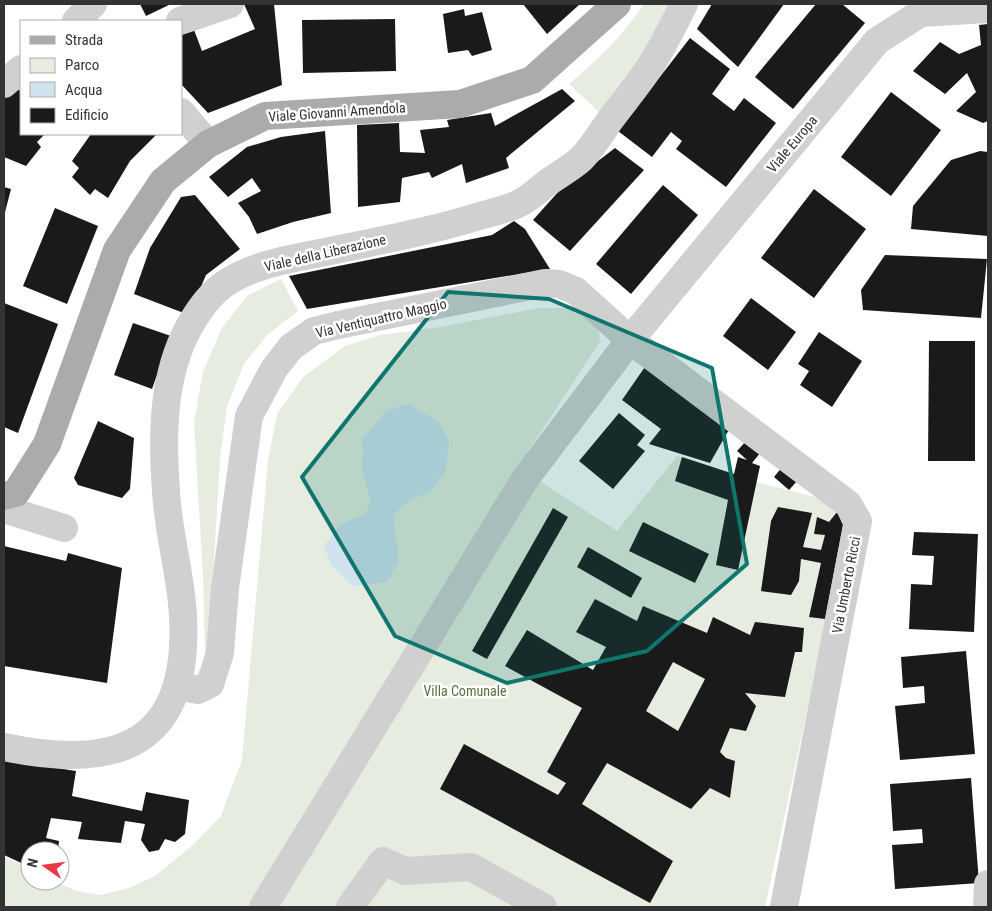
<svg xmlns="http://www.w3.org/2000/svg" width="992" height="911" font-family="'Roboto Condensed',sans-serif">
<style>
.green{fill:#e6ecdf}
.water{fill:#cfe2ee}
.building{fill:#1a1a1a;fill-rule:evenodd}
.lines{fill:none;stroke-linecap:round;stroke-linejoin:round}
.minor{stroke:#d0d0d0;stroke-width:28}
.major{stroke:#ababab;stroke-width:28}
.marked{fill:#0f766e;fill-opacity:0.2;stroke:#0f766e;stroke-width:4;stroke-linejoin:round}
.labels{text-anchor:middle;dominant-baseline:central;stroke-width:5;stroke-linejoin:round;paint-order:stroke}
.street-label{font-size:14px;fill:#333;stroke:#fff}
.park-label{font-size:14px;fill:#56703f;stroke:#fff}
</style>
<rect width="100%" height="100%" fill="#fff"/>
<g class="green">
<path d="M644 4H670L645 51 599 112 569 84C597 60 624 35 644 4Z"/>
<path d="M281 279 298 311 267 335 244 364 227 406 220 459 209 645 205 654 203 576 194 422 203 372 222 328 247 296Z"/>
<path d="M539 308H578L599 325 600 341 518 467 617 531 677 456 756 482 831 501 847 525 765 907H4V857L30 869V881H55L76 891 100 895 129 888 155 876 193 845 221 816 242 760 268 461 277 414 303 377 345 346 380 335 440 327Z"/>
</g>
<path class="water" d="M408 404 439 422 449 442 446 470 429 494 412 498 393 515 399 561 387 582 352 586 331 565 324 546 341 524 365 514 371 502 362 469 363 438 387 410Z"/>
<g class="building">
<path d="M140 4H171L146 16Z"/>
<path d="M244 4H274L282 85 208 113 181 84V28L191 22 202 51 255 29Z"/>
<path d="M523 4H580L547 34Z"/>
<path d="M712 4H784L738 67 697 29Z"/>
<path d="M816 4H842L865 23 793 109 755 77Z"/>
<path d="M464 9 465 16 482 12 492 50 472 56 468 50 448 53 443 14Z"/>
<path d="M395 19 396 71 303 73 302 20Z"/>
<path d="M988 24V121L983 123 956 111 976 92 967 73 945 94 913 71 940 42 959 54 981 45 979 25Z"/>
<path d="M690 38 730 69 712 94 734 111 744 98 776 123 726 187 676 149 682 141 671 132 652 157 618 131Z"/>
<path d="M13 86 21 91V134H45L37 142 41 147 26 166 4 157V96Z"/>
<path d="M562 89 575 101 506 158 509 168 466 183 462 164 432 178 429 172 402 178 400 202 358 207 357 125 399 123 400 152 425 153 420 130 449 127 447 120 491 113 495 126Z"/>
<path d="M891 92 941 130 891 196 841 157Z"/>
<path d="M325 131 331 213 293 222 257 234 249 217 238 203 261 191 252 178 228 197 209 177 247 147 281 137Z"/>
<path d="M91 134H157L130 161 108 198 95 189 90 195 72 177 79 168 72 161Z"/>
<path d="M615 148 644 170 570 251 533 220 559 191Z"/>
<path d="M980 151 988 152V236L911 229 913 206 951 160Z"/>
<path d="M663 185 698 215 631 294 596 264Z"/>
<path d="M4 187 11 189 4 216Z"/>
<path d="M814 189 866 229 814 298 761 258Z"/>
<path d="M195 195 240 249 206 275 189 315 134 294 150 248 181 197Z"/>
<path d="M55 208 98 226 67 304 23 286Z"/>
<path d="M514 221 525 229 550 269 307 309 289 276 492 235Z"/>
<path d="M885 255 987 259 981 318 863 310 861 290Z"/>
<path d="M751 298 796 332 768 370 723 336Z"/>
<path d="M4 303 58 324 18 433 4 427Z"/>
<path d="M133 323 171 336 152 389 114 375Z"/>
<path d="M819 332 862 361 832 407 800 385 809 371 798 364Z"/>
<path d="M929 341H975V461H928Z"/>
<path d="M647 364 731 426 710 463 649 444 661 429 622 400Z"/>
<path d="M619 413 645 435 637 445 645 451 613 489 579 461Z"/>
<path d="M98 421 134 438 130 489 122 498 78 485 74 478Z"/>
<path d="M747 440 761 452 752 463 760 466 738 570 716 565 728 500 675 481 682 457 734 474 738 457 747 460 737 451Z"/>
<path d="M783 466 798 480 789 490 774 477Z"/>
<path d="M778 507 812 513 803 547 821 550 825 535 814 534 817 517 829 522 837 512 843 525 825 619 809 617 821 563 801 559 799 581 791 595 761 591 771 521Z"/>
<path d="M553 508 568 517 487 659 472 651Z"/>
<path d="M643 522 709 554 695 583 629 551Z"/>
<path d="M914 532 978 534 974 632 909 629 911 584 932 585 934 556 912 555Z"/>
<path d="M4 546 66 561 68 553 122 568 107 683 4 666Z"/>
<path d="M588 547 642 578 631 598 577 567Z"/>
<path d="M595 599 637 621 643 606 707 633 713 617 750 635 755 622 804 628 802 652H795L785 697 745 693 756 706 746 731 730 728 720 752 726 758 735 761 730 798 710 788 691 809 607 763 582 804 673 861 650 903 440 789 464 744 558 795 566 783 547 772 582 708 505 666 527 630 593 670 606 647 576 632ZM673 662 705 679 678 731 646 711Z"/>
<path d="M966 651 975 754 900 760 895 706 925 703 924 686 903 688 901 657Z"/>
<path d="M4 760 76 771 72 796 119 806 142 811 146 792 189 800 185 834 175 842 165 839 159 850 149 852 141 840 145 824 125 821 121 843 78 839 82 822 51 818 46 838 59 841 58 851H30V867L4 855Z"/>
<path d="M971 778 979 883 895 889 892 845 923 843 922 829 893 831 890 784Z"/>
</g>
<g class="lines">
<g class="minor">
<path d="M76 21 93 4"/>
<path d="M180 21 230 4"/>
<path d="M4 84 21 69"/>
<path d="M181 112 208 144"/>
<path d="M4 509 64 528"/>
<path d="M178 686 198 690 210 684 220 653 225 588 249 416 274 369 291 347 314 331 338 325 545 283 559 284 576 291 630 340 848 504 858 521 784 907"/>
<path d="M4 747C116 771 190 746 183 616 181 574 168 533 166 491 162 436 162 376 189 327 198 311 208 296 223 285 253 264 290 259 325 252 378 241 432 231 483 215 494 212 507 209 518 204 528 200 538 190 547 183 558 175 571 168 581 159 592 148 601 133 610 120 625 100 643 79 656 57 666 40 675 22 684 4"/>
<path d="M263 907 525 479 630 340 877 41 921 13 988 9"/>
<path d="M350 907 383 861 405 871 471 867 543 907"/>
<path d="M987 907 988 884"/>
</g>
<path class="major" d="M4 496 16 493 47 444 117 250 163 181 208 144 265 116 460 104 532 80 617 4"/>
</g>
<path class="marked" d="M448 292 549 299 712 368 747 564 647 651 507 683 395 636 302 477Z"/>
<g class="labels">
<g class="street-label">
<text transform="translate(337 112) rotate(-4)">Viale Giovanni Amendola</text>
<text transform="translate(792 144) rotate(-50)">Viale Europa</text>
<text transform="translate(325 253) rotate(-13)">Viale della Liberazione</text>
<text transform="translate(381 318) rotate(-13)">Via Ventiquattro Maggio</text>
<text transform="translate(846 585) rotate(-79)">Via Umberto Ricci</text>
</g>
<g class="park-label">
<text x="465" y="691">Villa Comunale</text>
</g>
</g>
<rect width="992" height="911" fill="none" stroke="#333333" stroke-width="10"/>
<rect x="20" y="20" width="162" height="115" fill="#ffffff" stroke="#adadad"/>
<rect x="30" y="36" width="25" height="8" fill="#ababab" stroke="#adadad"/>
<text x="65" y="45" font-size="15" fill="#333333">Strada</text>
<rect x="30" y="58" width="25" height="15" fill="#e6ecdf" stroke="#adadad"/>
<text x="65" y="70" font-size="15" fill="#333333">Parco</text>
<rect x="30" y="82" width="25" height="15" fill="#cfe2ee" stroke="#adadad"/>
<text x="65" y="95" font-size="15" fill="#333333">Acqua</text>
<rect x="30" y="108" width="25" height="15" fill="#1a1a1a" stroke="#adadad"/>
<text x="65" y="120" font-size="15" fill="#333333">Edificio</text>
<g transform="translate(45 866) rotate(284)"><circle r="24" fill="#ffffff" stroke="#adadad"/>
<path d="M0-4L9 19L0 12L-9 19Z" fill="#e63946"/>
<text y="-8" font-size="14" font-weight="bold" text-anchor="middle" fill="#333333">N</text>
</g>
</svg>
